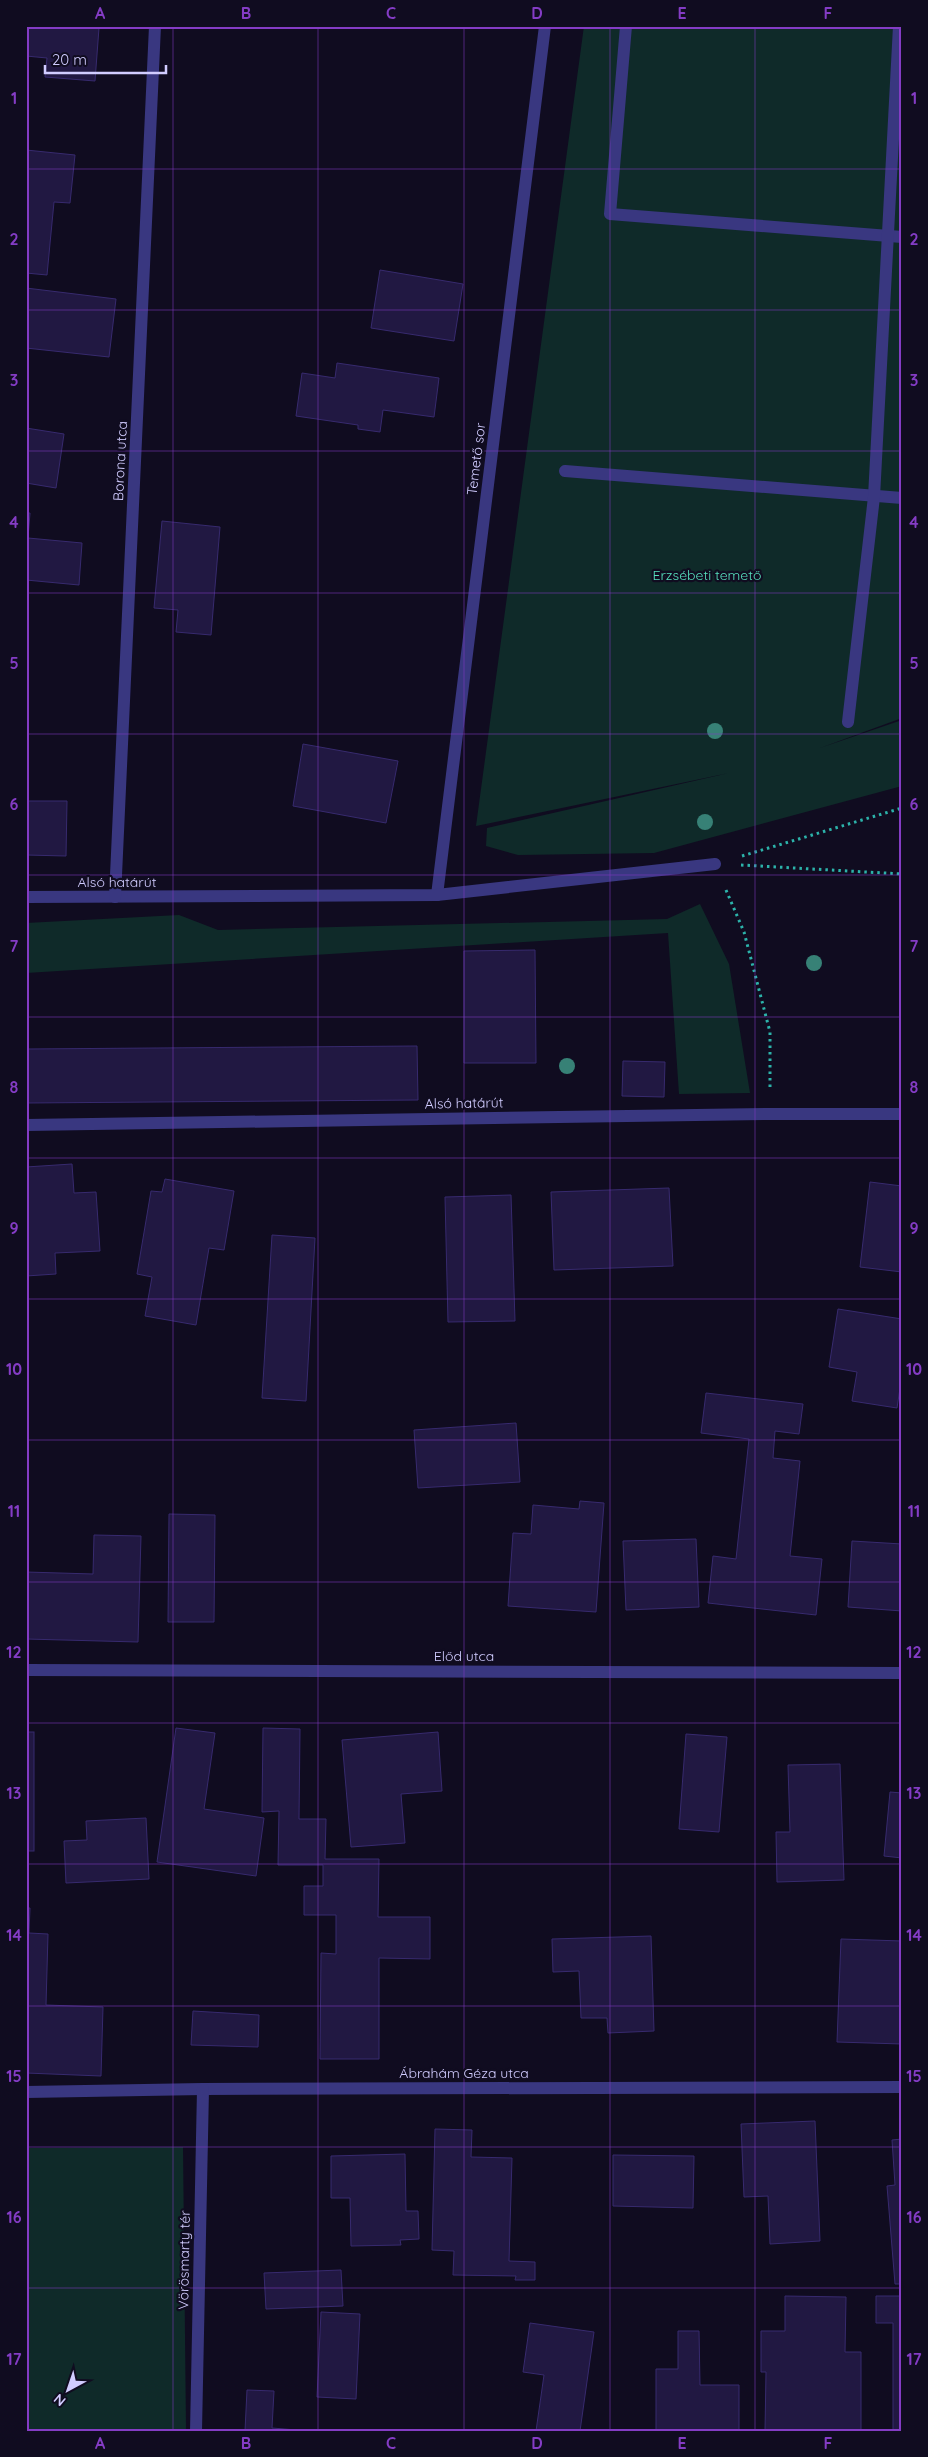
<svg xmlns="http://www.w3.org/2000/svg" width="928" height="2457" font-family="Quicksand,sans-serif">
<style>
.green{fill:#0f2a29}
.building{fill:#211842;stroke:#372a6e}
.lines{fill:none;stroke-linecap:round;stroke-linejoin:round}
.path{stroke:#2cb3aa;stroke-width:3;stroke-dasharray:2.5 4;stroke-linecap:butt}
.service{stroke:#393780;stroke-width:12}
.minor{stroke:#393780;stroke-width:12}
.tertiary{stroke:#393780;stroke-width:12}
.tree{fill:#378176}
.grid{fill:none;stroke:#843cc5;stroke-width:1;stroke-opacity:0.55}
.labels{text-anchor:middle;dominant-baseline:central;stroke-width:4.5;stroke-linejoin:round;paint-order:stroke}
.street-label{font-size:14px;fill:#d1ccff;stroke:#100c20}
.park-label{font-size:14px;fill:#57e0bd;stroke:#100c20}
.neatline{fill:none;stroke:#843cc5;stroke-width:2}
.grid-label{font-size:16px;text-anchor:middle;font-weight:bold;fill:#843cc5}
</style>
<rect width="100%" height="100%" fill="#100c20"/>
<g class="green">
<path d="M584 26H902V718L820 748 902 720V786L654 853 518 855 486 846 487 828 729 773 476 826Z"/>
<path d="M700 904 729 964 750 1093 679 1094 668 933 26 973V923L179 915 218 930 667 919Z"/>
<path d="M183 2147 186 2431H26V2148Z"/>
</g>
<g class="building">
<path d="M26 26 99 28 95 81 45 77 47 58 26 56Z"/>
<path d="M26 150 75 155 70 203 54 202 47 275 26 273Z"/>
<path d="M380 270 463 284 454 341 371 328Z"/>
<path d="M26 288 116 299 109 357 26 348Z"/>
<path d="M337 363 439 378 434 417 383 410 380 432 358 429V425L296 416 302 373 335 378Z"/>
<path d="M26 428 64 434 56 488 26 483Z"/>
<path d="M26 513H30L28 538 82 543 79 585 26 580Z"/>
<path d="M162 521 220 527 211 635 176 632 178 610 154 608Z"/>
<path d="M303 744 398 761 386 823 293 806Z"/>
<path d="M26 801H67L66 856 26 855Z"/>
<path d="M535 950 536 1063H464V951Z"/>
<path d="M417 1046 418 1100 26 1103V1049Z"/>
<path d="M623 1061 665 1062 664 1097 622 1096Z"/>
<path d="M72 1164 74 1193 96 1192 100 1251 55 1253 56 1274 26 1276V1167Z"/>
<path d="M165 1179 234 1191 224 1250 209 1248 196 1325 145 1316 152 1277 137 1274 151 1191 162 1192Z"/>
<path d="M870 1182 902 1186V1272L860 1267Z"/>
<path d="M669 1188 673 1266 554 1270 551 1192Z"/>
<path d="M511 1195 515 1321 448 1322 445 1197Z"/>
<path d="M272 1235 315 1238 306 1401 262 1398Z"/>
<path d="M838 1309 902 1319V1375L897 1408 852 1401 857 1372 829 1367Z"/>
<path d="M706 1393 803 1404 799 1434 775 1431 773 1458 800 1461 790 1556 822 1559 816 1615 708 1603 713 1556 736 1559 749 1439 701 1433Z"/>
<path d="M516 1423 520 1482 418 1488 414 1430Z"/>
<path d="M580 1501 604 1503 596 1612 508 1606 513 1533 531 1534 533 1505 579 1509Z"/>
<path d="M169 1514 215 1515 214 1622H168Z"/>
<path d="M94 1535 141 1536 138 1642 26 1639V1572L93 1574Z"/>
<path d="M696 1539 699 1607 626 1610 623 1541Z"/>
<path d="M852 1541 902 1544V1611L848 1607Z"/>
<path d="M176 1728 215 1733 204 1809 264 1818 256 1876 157 1862Z"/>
<path d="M263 1728 300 1729 299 1819H326L325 1859H379L378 1917H430V1959L379 1958V2059H320L321 1953 336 1954V1915H304V1886H323V1865H278L279 1811 262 1812Z"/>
<rect x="26" y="1732" width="8" height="119"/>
<path d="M438 1732 442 1791 401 1794 405 1843 351 1847 342 1740Z"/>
<path d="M686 1734 727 1737 719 1832 679 1829Z"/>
<path d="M840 1764 844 1880 777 1882 776 1832H790L788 1765Z"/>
<path d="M890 1792 902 1793V1858L884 1856Z"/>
<path d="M146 1818 149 1879 66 1883 64 1841 87 1840 86 1821Z"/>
<path d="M26 1908H30L29 1933 48 1934 46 2005 103 2007 101 2076 26 2073Z"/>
<path d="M651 1936 654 2031 608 2033 607 2018H581L579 1971 553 1972 552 1939Z"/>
<path d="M841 1939 902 1941V2044L837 2042Z"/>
<path d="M193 2011 259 2015 258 2047 191 2045Z"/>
<path d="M815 2121 820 2241 770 2244 768 2196 744 2197 741 2124Z"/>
<path d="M435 2129 472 2130 471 2157 512 2158 509 2261 535 2262V2280H515L516 2276 453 2275 454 2251 432 2250Z"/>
<path d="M902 2139V2284H895L887 2186 895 2185 892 2140Z"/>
<path d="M405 2154 406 2211H418L419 2239 400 2240 401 2245 351 2246 350 2198H331V2156Z"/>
<path d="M613 2155 694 2156 693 2208 613 2206Z"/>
<path d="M341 2270 343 2306 266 2309 264 2273Z"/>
<path d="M785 2296 846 2297 845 2352H861V2431H765L766 2372H761V2331H785Z"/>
<path d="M876 2296H902V2431H893V2323H876Z"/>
<path d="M321 2312 360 2314 356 2399 317 2397Z"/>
<path d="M530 2323 594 2332 580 2431H536L544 2375 523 2372Z"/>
<path d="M678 2331H699L700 2385H739V2431H656V2369H678Z"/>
<path d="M247 2390 274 2391 272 2428 309 2431H245Z"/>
</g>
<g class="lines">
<g class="path">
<path d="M742 856 902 808"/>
<path d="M741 865 902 874"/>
<path d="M726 890 744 932 770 1032V1087"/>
</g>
<g class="service">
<path d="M626 26 610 214 902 237"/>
<path d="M565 471 902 498"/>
<path d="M848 722 874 497 899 26"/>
</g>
<g class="minor">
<path d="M437 895 545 26"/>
<path d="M26 897 437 895 715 864"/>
<path d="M115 897 155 26"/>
<path d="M26 1670 902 1673"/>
<path d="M26 2092 203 2089 902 2087"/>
<path d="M196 2431 203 2089"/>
</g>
<path class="tertiary" d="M26 1125 770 1114H902"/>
</g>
<g class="tree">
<circle cx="715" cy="731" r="8"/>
<circle cx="705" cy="822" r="8"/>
<circle cx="814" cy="963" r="8"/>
<circle cx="567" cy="1066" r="8"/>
</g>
<path class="grid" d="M173 26V2431M318 26V2431M464 26V2431M610 26V2431M755 26V2431M26 169H902M26 310H902M26 451H902M26 593H902M26 734H902M26 875H902M26 1017H902M26 1158H902M26 1299H902M26 1440H902M26 1582H902M26 1723H902M26 1864H902M26 2006H902M26 2147H902M26 2288H902"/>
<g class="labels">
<g class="street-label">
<text transform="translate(476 459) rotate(-83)">Temető sor</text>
<text transform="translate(120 461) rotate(-87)">Borona utca</text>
<text x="117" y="882">Alsó határút</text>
<text transform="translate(464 1103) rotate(-1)">Alsó határút</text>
<text x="464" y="1656">Előd utca</text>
<text x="464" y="2073">Ábrahám Géza utca</text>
<text transform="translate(184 2260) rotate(-89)">Vörösmarty tér</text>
</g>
<g class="park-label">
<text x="707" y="575">Erzsébeti temető</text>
</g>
</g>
<rect width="928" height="2457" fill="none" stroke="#100c20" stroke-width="55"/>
<g transform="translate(68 2390) rotate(220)" stroke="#100c20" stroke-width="4" paint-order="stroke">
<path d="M0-4L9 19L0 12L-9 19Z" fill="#d1ccff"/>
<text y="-8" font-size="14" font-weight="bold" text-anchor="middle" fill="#d1ccff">N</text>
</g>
<path d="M45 65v8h121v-8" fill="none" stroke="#d1ccff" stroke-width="2.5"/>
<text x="52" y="65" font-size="15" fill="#d1ccff" stroke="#100c20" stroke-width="4" paint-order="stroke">20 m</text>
<rect x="28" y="28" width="872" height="2402" class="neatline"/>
<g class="grid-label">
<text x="100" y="19">A</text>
<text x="246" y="19">B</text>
<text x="391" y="19">C</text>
<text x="537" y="19">D</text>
<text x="682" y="19">E</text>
<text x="828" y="19">F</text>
<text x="14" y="104">1</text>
<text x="914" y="104">1</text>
<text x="14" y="245">2</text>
<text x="914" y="245">2</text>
<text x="14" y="386">3</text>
<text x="914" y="386">3</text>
<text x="14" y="528">4</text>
<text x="914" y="528">4</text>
<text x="14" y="669">5</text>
<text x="914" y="669">5</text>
<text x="14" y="810">6</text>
<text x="914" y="810">6</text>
<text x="14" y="952">7</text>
<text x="914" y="952">7</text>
<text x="14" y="1093">8</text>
<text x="914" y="1093">8</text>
<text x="14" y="1234">9</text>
<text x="914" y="1234">9</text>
<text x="14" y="1375">10</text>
<text x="914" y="1375">10</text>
<text x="14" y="1517">11</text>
<text x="914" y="1517">11</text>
<text x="14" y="1658">12</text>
<text x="914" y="1658">12</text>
<text x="14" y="1799">13</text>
<text x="914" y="1799">13</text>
<text x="14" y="1941">14</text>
<text x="914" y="1941">14</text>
<text x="14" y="2082">15</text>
<text x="914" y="2082">15</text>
<text x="14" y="2223">16</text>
<text x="914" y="2223">16</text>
<text x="14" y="2365">17</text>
<text x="914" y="2365">17</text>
<text x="100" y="2449">A</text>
<text x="246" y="2449">B</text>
<text x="391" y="2449">C</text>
<text x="537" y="2449">D</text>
<text x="682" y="2449">E</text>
<text x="828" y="2449">F</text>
</g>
</svg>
